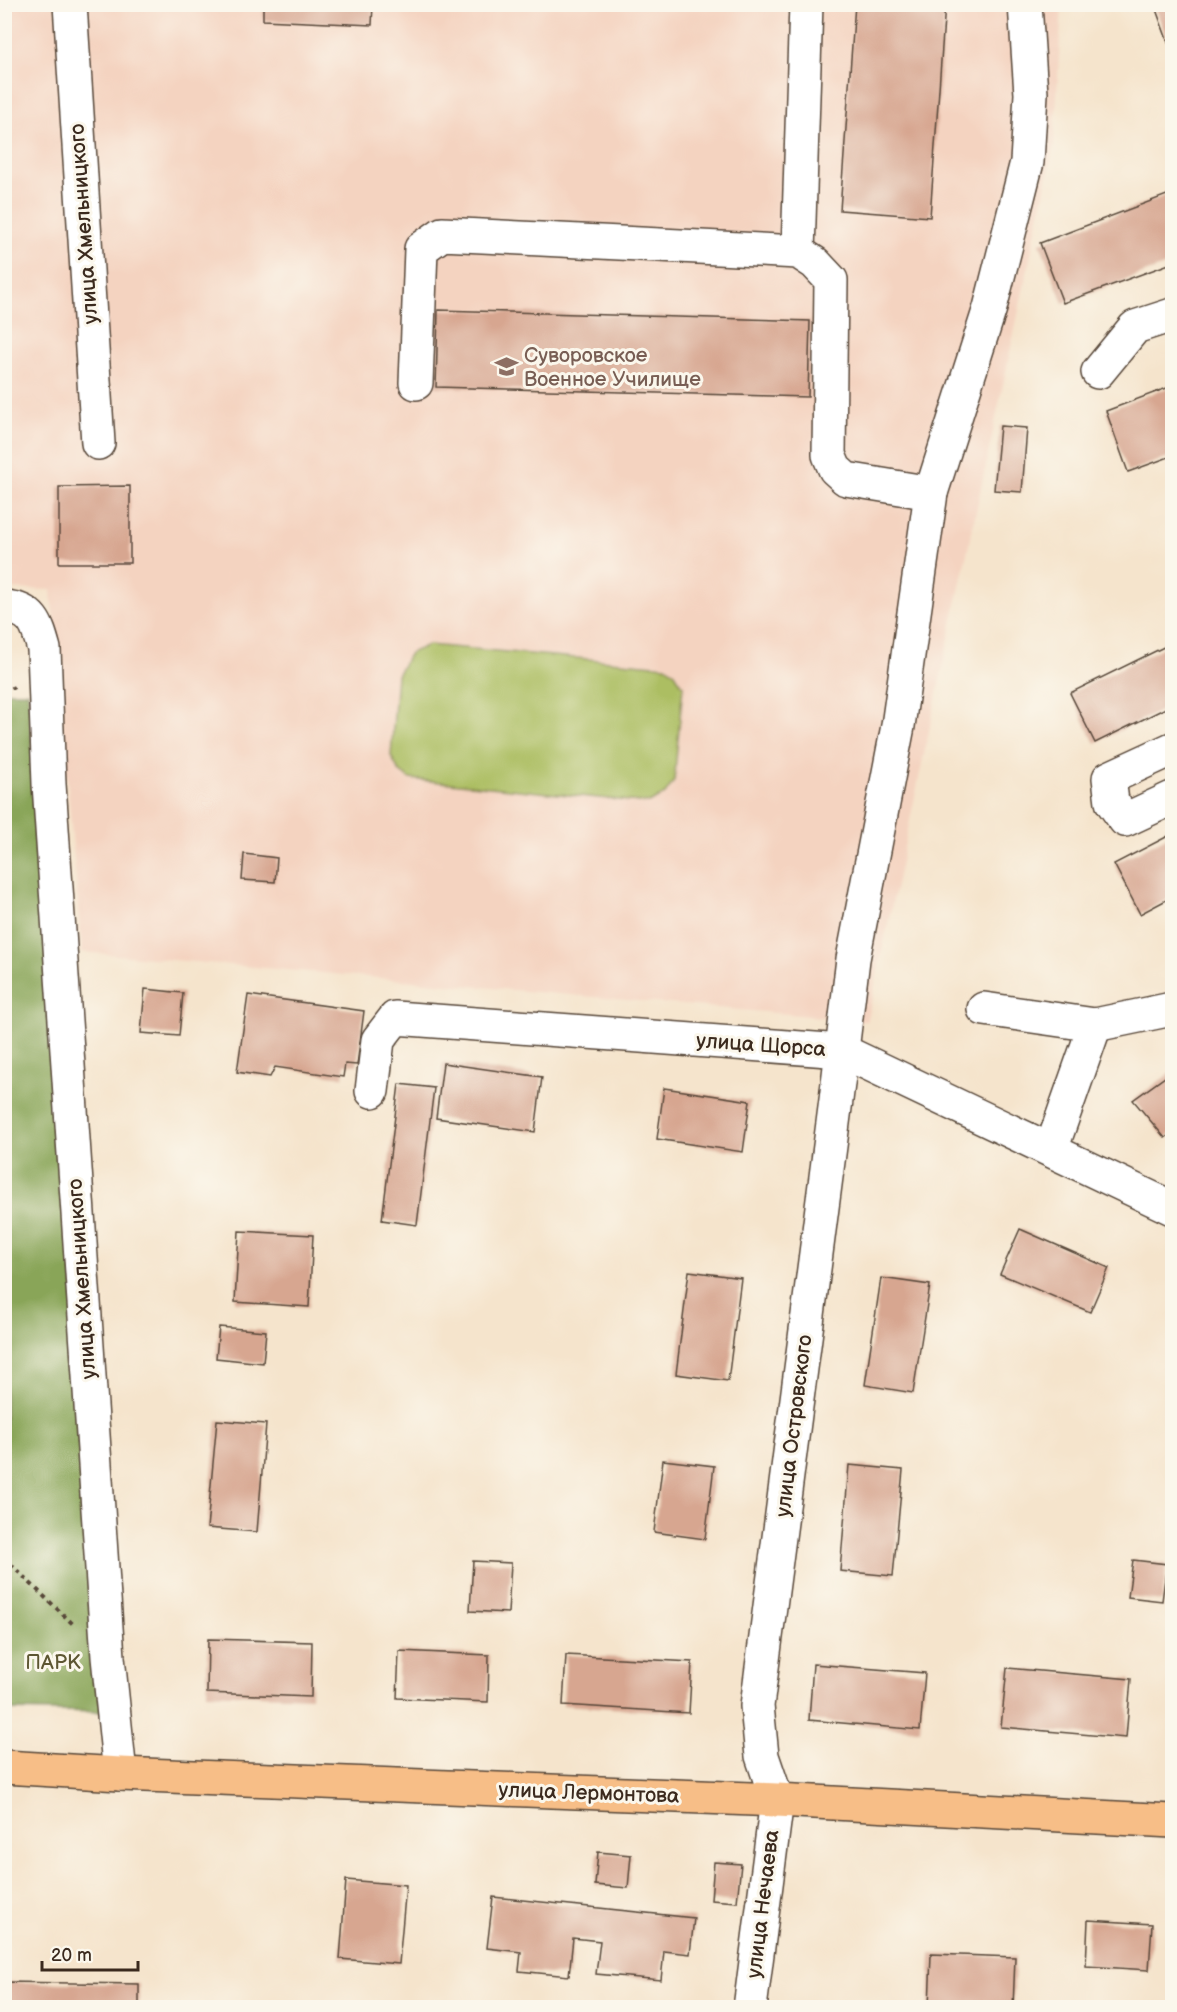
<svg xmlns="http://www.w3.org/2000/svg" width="1177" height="2012" font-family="'Balsamiq Sans',sans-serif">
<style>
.built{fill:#f4d3c0}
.green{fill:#acbe62;stroke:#747440;stroke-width:1.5}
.forest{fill:#89a558;stroke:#62683b;stroke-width:1.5}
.building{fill:#d7a690}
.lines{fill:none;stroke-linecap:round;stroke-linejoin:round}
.minor-casing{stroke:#574638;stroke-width:36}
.major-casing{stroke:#574638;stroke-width:36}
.path{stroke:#574638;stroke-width:4;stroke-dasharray:4.5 4.5;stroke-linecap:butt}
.minor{stroke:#fff;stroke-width:33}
.major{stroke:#f7be87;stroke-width:33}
.labels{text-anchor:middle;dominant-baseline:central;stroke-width:6;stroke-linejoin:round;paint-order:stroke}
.street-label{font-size:21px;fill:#3b2a1e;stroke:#fbf7ec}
.education-label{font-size:21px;fill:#785e54;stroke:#fbf7ec;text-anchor:start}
.park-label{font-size:21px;fill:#5d5632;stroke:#fbf7ec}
</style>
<rect width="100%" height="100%" fill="#fbf7ec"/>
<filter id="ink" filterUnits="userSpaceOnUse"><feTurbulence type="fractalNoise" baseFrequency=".0167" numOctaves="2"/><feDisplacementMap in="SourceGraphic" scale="12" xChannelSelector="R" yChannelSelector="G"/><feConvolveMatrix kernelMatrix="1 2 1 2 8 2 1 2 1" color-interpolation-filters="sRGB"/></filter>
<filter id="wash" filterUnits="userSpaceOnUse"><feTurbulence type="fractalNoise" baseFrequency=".008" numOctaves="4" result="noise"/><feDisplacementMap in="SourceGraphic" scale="24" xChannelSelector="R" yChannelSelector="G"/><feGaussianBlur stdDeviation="1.35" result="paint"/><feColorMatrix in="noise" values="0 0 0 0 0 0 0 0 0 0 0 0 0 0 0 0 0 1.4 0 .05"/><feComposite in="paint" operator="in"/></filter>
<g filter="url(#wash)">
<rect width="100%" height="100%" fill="#f5e4cc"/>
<path class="built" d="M5 5H1062L1054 146 867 1021 82 952 51 590 5 589Z"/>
<path class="green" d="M428 645 666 666 675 673 683 686 674 781 665 794 649 803 410 779 399 771 391 756 397 675 410 653Z"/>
<path class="forest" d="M5 692H28L106 1712 5 1710Z"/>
<g id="blocks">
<g class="building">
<path d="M263 4H373L372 25 263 20Z"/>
<path d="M855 4H945L930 217 840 210Z"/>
<path d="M1154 4H1172V44L1169 45Z"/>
<path d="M1172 193V263L1063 303 1040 243Z"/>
<path d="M438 310 810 321 808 397 436 387Z"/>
<path d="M1172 386V456L1128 472 1106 411Z"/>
<path d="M1000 426 1027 428 1022 492 994 490Z"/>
<path d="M130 486V563H59V487Z"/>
<path d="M1172 643V705L1095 743 1070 693Z"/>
<path d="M1172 834V897L1140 914 1114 864Z"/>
<path d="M244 854 277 858 275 882 242 880Z"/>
<path d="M145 989 183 993 179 1036 141 1033Z"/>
<path d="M248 995 364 1011 357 1065 345 1064 343 1077 275 1067 270 1077 237 1072Z"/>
<path d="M443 1063 542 1077 535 1132 436 1118Z"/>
<path d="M1172 1072V1133L1165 1138 1133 1100Z"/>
<path d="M399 1084 434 1088 417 1225 382 1220Z"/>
<path d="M664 1088 750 1101 743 1152 657 1139Z"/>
<path d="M1020 1229 1109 1268 1090 1312 1000 1274Z"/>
<path d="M239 1231 313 1235 309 1307 235 1302Z"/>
<path d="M689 1271 741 1278 728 1381 676 1374Z"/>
<path d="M881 1278 930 1285 913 1393 865 1385Z"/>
<path d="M219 1327 266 1331 263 1363 216 1358Z"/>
<path d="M217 1420 266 1424 257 1532 207 1528Z"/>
<path d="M663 1460 714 1466 705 1539 654 1532Z"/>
<path d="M849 1465 903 1470 893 1576 840 1571Z"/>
<path d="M1133 1560 1167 1564 1162 1601 1128 1597Z"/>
<path d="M473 1561 511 1563 508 1613 470 1611Z"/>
<path d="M208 1639 312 1642 311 1697 207 1693Z"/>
<path d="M399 1651 489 1655 488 1702 397 1698Z"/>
<path d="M566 1655 692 1662 689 1713 563 1705Z"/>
<path d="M813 1664 925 1673 920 1730 809 1720Z"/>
<path d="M1007 1668 1131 1679 1126 1738 1001 1727Z"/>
<path d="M598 1852 631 1855 628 1888 595 1885Z"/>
<path d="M714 1862 741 1864 737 1902 711 1900Z"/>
<path d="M346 1880 406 1885 399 1964 340 1959Z"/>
<path d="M493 1897 694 1918 690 1954 664 1951 661 1980 596 1974 600 1941 573 1938 569 1976 519 1971 521 1952 487 1948Z"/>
<path d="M1088 1920 1152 1924 1149 1970 1086 1966Z"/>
<path d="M931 1954 1015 1957 1013 2008H929Z"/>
<path d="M4 1982 139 1984V2008H4Z"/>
</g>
</g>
</g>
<g filter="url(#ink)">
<use href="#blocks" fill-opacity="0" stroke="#574638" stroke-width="1.5"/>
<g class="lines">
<defs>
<g id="minor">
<path d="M70 4 98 443"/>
<path d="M798 252 806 4"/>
<path d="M1098 372 1135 327 1172 315"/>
<path d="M416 383 421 249 442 234 798 252 815 263 831 280 829 455 835 469 846 479 931 493"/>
<path d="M4 607C33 609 37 624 44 649L49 784 108 1657 120 1774"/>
<path d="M1172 749 1109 778 1112 802 1125 820 1172 798"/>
<path d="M984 1009 1095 1025 1172 1009"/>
<path d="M372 1091 378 1040 395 1018 842 1051 1172 1208"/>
<path d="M1051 1150 1095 1025"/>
<path d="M750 2008 777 1800 762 1756 757 1706 836 1100 853 959 898 726 931 493 990 308 1027 162 1031 94 1025 4"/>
</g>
<path id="major" d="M4 1767 120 1774 777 1800 1172 1821"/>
</defs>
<use href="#minor" class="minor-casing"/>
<use href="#major" class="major-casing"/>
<g class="path">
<path d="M4 693 14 687"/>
<path d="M4 1558 73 1624"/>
</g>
<use href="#minor" class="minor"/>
<use href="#major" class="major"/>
</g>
</g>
<defs>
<symbol id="university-bare" viewBox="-9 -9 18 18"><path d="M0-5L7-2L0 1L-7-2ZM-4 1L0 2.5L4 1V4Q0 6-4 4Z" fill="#8d6e63" stroke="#fbf7ec" stroke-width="2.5" paint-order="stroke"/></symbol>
</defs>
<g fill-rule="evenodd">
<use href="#university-bare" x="490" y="350" width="33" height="33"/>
</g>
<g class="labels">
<g class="street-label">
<text transform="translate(84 224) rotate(-94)">улица Хмельницкого</text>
<text transform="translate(761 1045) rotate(4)">улица Щорса</text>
<text transform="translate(82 1279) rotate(-94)">улица Хмельницкого</text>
<text transform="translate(794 1426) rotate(-83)">улица Островского</text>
<text transform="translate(589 1793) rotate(2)">улица Лермонтова</text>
<text transform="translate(763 1904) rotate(-83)">улица Нечаева</text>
</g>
<g class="education-label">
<text x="524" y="355">Суворовское<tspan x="524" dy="24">Военное Училище</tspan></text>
</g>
<g class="park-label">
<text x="53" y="1662">ПАРК</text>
</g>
</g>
<rect width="1177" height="2012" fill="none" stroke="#fbf7ec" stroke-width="24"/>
<path d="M42 1961v9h96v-9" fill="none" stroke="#3b2a1e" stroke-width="3"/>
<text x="51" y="1961" font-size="18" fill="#3b2a1e" stroke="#fbf7ec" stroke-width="4.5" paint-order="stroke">20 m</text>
</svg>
